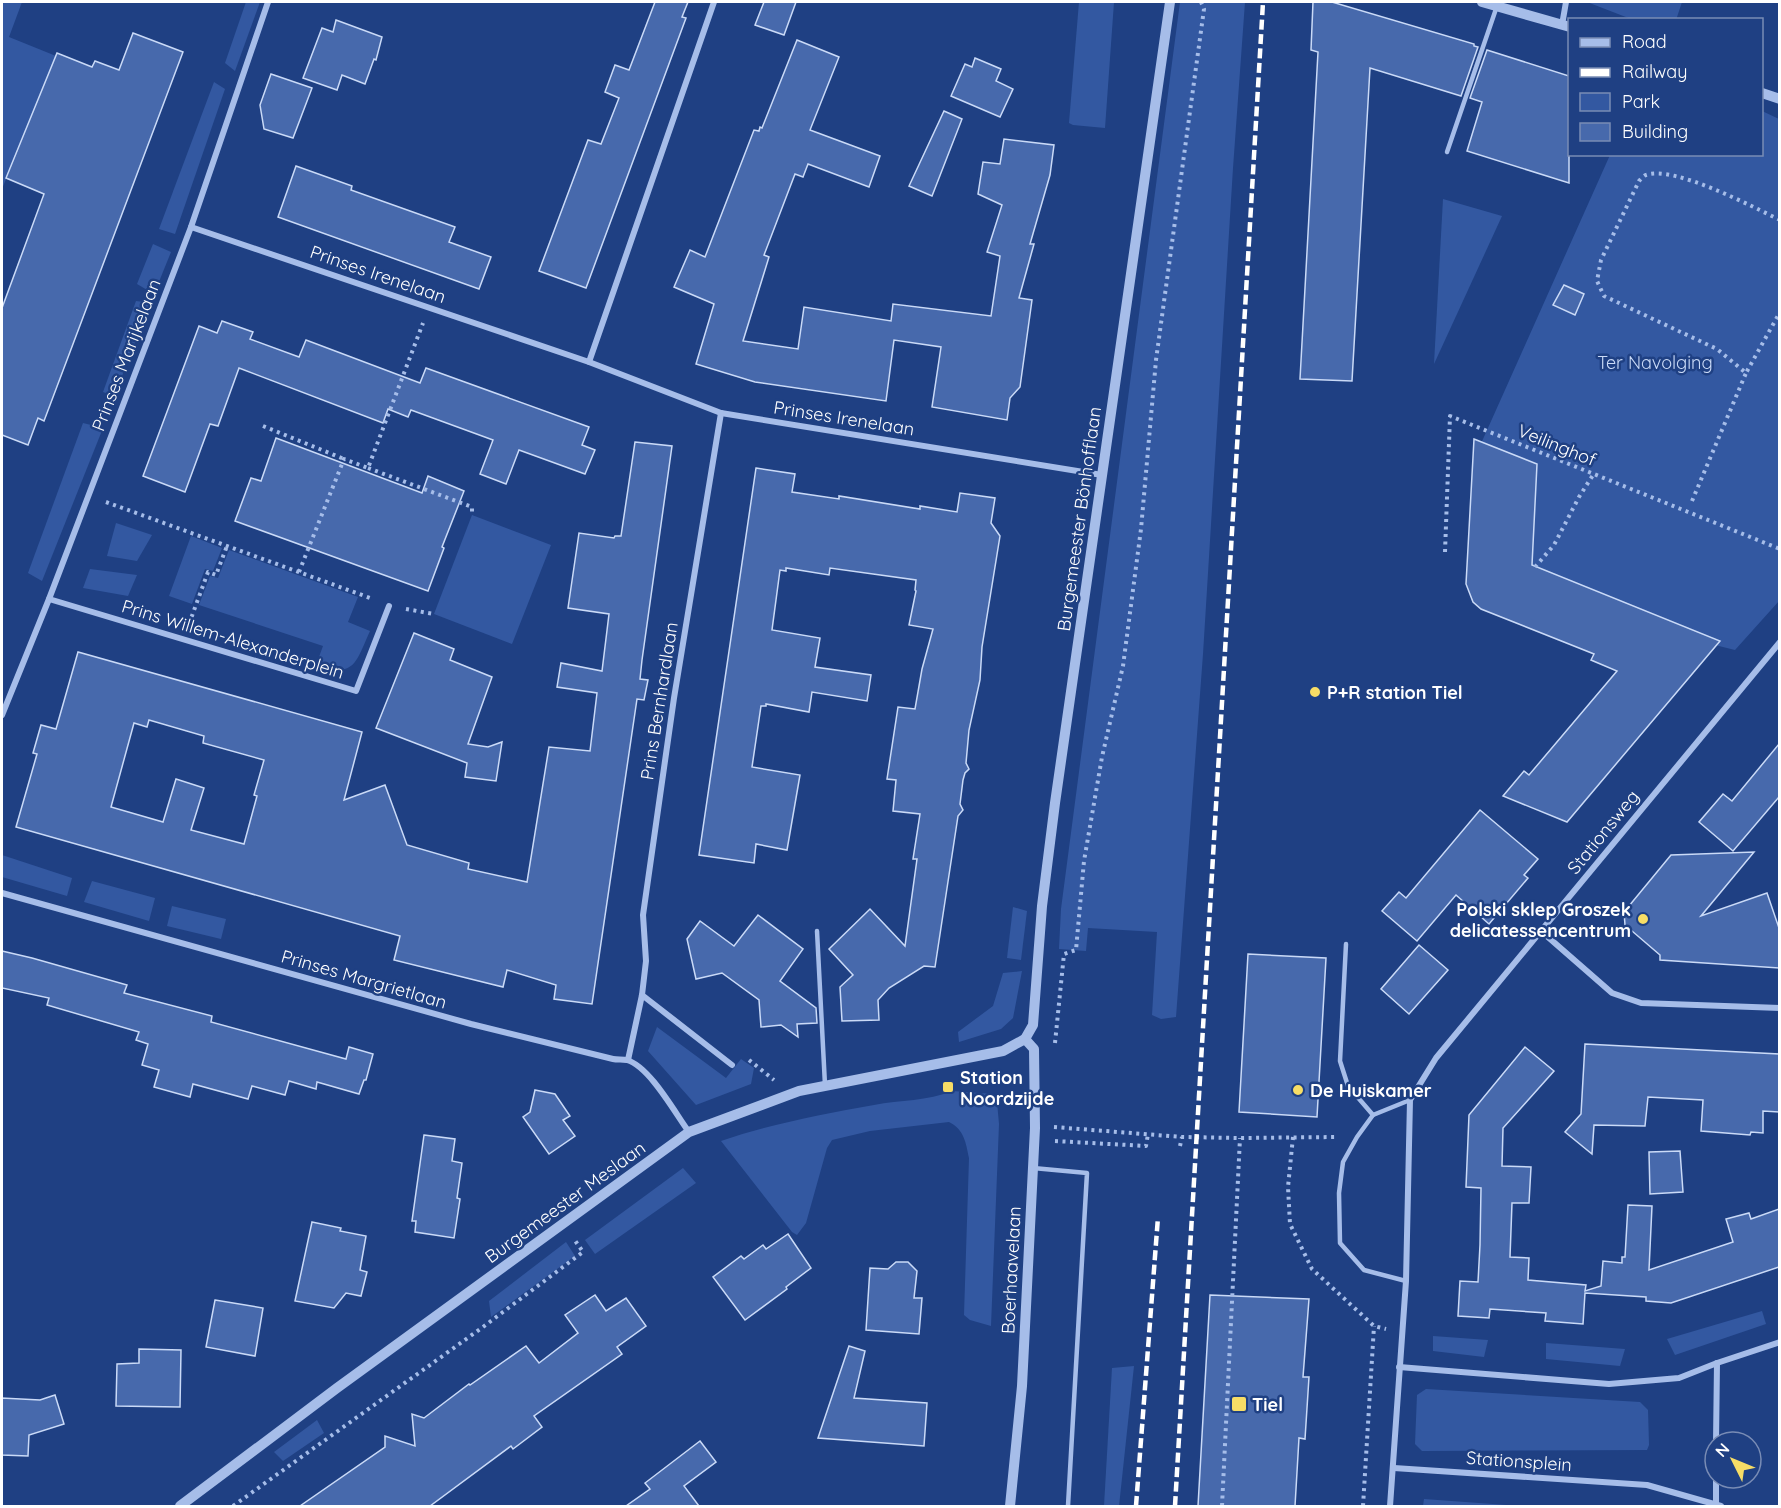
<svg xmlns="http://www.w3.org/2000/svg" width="1781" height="1508" font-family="Quicksand,sans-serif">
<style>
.green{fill:#3358a1}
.building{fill:#4769ac;stroke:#cadaf7;stroke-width:1.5;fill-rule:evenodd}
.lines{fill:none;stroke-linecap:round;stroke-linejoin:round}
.path{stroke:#a6bde9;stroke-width:4;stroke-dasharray:3 4.5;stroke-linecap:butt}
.service{stroke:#a6bde9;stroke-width:4.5}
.minor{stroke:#a6bde9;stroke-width:6}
.tertiary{stroke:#a6bde9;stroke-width:10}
.rail{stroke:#fff;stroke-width:4.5;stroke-dasharray:10 4.5;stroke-linecap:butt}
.poi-dot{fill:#f7dd66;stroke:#1f4083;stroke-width:2}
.labels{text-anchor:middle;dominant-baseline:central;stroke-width:5;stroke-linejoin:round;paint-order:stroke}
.street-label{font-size:18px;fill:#fff;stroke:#1f4083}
.park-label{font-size:18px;fill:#cadaf7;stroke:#1f4083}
.poi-label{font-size:18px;font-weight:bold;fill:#fff;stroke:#1f4083;text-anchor:start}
</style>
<rect width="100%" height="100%" fill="#1f4083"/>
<g class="green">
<path d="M2 2H22L9 37 56 56 2 189Z"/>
<path d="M246 2H260L235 71 225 63Z"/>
<path d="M1079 2H1114L1105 128 1073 125 1069 123Z"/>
<path d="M1180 2H1245L1233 168 1203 654 1176 1017 1161 1019 1152 1015 1157 932 1088 928 1086 951 1059 949 1061 909Z"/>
<path d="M1587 2H1682L1676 20 1631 19Z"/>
<path d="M214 82 225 89 175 234 159 229Z"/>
<path d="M1762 111 1779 119V601L1735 650 1711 644 1516 563 1475 457 1610 155 1762 154Z"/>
<path d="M1443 199 1502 216 1434 364Z"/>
<path d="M153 244 171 252 154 294 137 284Z"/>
<path d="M136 301 151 303 114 396 103 392Z"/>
<path d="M83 423 103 428 42 581 28 573Z"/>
<path d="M472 515 551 545 512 644 434 614Z"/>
<path d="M116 523 152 535 137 561 107 556Z"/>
<path d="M191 536 222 548 213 571 205 569 192 604 169 596Z"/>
<path d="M229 550 358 597 348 622 370 631C355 664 356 676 315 668L323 646 199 605 210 576 218 578Z"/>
<path d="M90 569 137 575 128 596 83 588Z"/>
<path d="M2 855 72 878 67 896 2 877Z"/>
<path d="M92 881 155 898 149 921 84 902Z"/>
<path d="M172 906 226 919 221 939 167 926Z"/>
<path d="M1013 907 1027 911 1021 960 1007 958Z"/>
<path d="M1022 971 1013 1018 1001 1029 959 1042 958 1032 993 1006 1003 973Z"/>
<path d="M657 1027 726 1078 741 1059 754 1068 751 1084 696 1105 648 1051Z"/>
<path d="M952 1091 993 1094 997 1102 999 1124 991 1326 970 1320 964 1315 969 1158C966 1143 964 1129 949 1122L870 1131 832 1140 827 1148 806 1223 797 1235 792 1232 721 1141C771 1124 823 1114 874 1105 900 1100 928 1101 952 1091Z"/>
<path d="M683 1168 696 1183 595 1254 585 1240Z"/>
<path d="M566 1242 575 1256 491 1317 489 1301Z"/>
<path d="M1762 1311 1766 1324 1675 1355 1667 1339Z"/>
<path d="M1433 1336 1488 1340 1484 1357 1433 1351Z"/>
<path d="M1546 1343 1625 1349 1620 1366 1546 1359Z"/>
<path d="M1134 1366 1119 1506H1104L1112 1368Z"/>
<path d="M1426 1389 1640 1402 1648 1410 1649 1445 1647 1450 1422 1451 1415 1444 1417 1395Z"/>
<path d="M317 1420 324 1433 283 1461 274 1452Z"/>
<path d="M1424 1499 1520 1506H1423Z"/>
</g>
<g class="building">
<path d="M655 2H688L682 17 686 18 586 288 539 271 588 140 601 144 619 98 605 92 615 65 629 70Z"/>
<path d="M764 2H796L784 35 755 25Z"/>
<path d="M1313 2H1332L1474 44V46L1478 47 1461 96 1370 68 1352 381 1300 379 1318 52 1311 50Z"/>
<path d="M336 20 382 37 376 60 374 59 365 84 342 75 337 90 303 78 322 28 333 32Z"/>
<path d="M133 33 183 52 44 421 38 418 28 445 2 435V308L44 194 6 178 57 53 92 67 95 61 119 70Z"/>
<path d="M797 40 839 57 810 130 880 156 869 187 808 164 803 177 795 174 764 255 769 257 743 341 798 349 804 307 891 321 893 304 991 316 1000 256 987 252 1002 205 978 194 983 162 1000 164 1004 139 1054 145 1050 175 1030 244H1034L1019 298 1032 300 1020 387 1010 398 1007 420 932 407 941 347 894 340 886 401 755 382 696 364 714 304 674 287 690 250 705 257 754 130 759 131 760 127 762 128Z"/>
<path d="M1487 50 1569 76V183L1467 151 1482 102 1470 98Z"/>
<path d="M975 58 1001 69 996 81 1013 89 1000 117 951 96 965 64 972 67Z"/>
<path d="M271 74 312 88 293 138 264 129 260 105Z"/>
<path d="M944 111 962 119 932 196 909 186Z"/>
<path d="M296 166 352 186 351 190 455 227 449 242 491 257 479 289 278 217Z"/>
<path d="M1564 285 1584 294 1575 315 1553 305Z"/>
<path d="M222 321 253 332 250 339 299 357 306 340 420 383 426 368 589 427 582 445 595 450 585 474 519 450 506 484 480 474 493 440 411 410 408 417 388 409 383 423 239 368 218 426 210 424 185 492 143 476 199 326 217 333Z"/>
<path d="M276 438 422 493 428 476 464 491 442 547 444 548 428 591 235 521 251 478 261 481Z"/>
<path d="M1474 439 1537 464 1532 565 1720 641 1567 822 1503 796 1524 771 1529 775 1617 671 1591 660 1594 654 1481 609 1473 602 1466 584Z"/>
<path d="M635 442 672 446 642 660 640 679 648 680 644 700 637 699 592 1004 554 999 556 985 507 970 503 987 394 960 400 936 16 827 37 754 33 753 41 725 56 729 78 652 362 732 344 800 385 785 407 845 469 863 468 869 527 882 549 747 590 751 597 693 557 687 561 663 602 671 609 614 568 608 579 533 614 538 615 536H621ZM149 720 204 736 203 743 264 760 254 795 257 796 244 844 191 830 204 788 176 779 163 822 111 807 134 723 147 727Z"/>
<path d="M756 468 795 474 792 492 839 499V496L920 509V506L957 512 960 493 995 498 991 523 1000 536 982 647 980 680 969 730 966 763 969 769 965 773 963 780 960 804 963 810 958 816 935 967 924 966 889 988 878 1000 879 1020 842 1021 840 987 853 975 829 949 870 909 905 946 917 859H913L920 814 893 811 896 780 887 779 898 707 915 709 922 669 933 629 909 625 916 591 915 590 916 580 830 568 829 575 786 568V571L780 570 772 630 820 638 815 667 871 675 867 701 812 692 809 712 766 704V706H761L752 767 800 775 787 850 756 844 754 863 699 855Z"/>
<path d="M414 633 454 649 450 660 492 677 468 744 488 747 502 742 496 781 465 777 467 763 376 728Z"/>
<path d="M1779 744V797L1733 851 1699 822 1723 794 1732 801Z"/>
<path d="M1480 810 1538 859 1524 875 1528 878 1489 924 1456 895 1417 941 1382 911 1399 892 1406 898Z"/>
<path d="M1754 852 1701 916 1767 893 1779 928V968L1660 960V955L1625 925 1624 912 1671 855Z"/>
<path d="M758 915 803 949 780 981 816 1008 817 1023 797 1024 798 1037 781 1025 761 1027 759 1000 722 973 696 979 687 939 700 921 734 946Z"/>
<path d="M1419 945 1448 970 1409 1014 1381 989Z"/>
<path d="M2 951 32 958 127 985 124 993 212 1016 211 1022 346 1059 349 1047 373 1054 366 1080H364L359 1094 317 1082 316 1089 289 1081 285 1095 252 1086 248 1099 193 1084 190 1097 154 1087 159 1070 142 1065 148 1044 136 1040 139 1032 47 1005 49 998 2 988Z"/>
<path d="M1248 954 1326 958 1317 1117 1239 1112Z"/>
<path d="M1585 1044 1779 1054V1112L1763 1111V1133L1751 1132 1750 1135 1701 1131 1703 1100 1648 1097 1645 1126 1594 1125 1592 1154 1565 1132 1581 1114Z"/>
<path d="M1525 1047 1554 1071 1503 1128 1502 1166 1531 1167 1529 1203H1512L1510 1257 1529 1258 1528 1280 1586 1285 1585 1291 1601 1286 1603 1261 1622 1263V1257H1625L1628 1205 1652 1206 1649 1270 1733 1242 1726 1219 1749 1213 1751 1219 1779 1209V1267L1671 1303 1646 1301V1297L1585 1293 1583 1324 1545 1321 1546 1313 1490 1309 1489 1318 1458 1316 1460 1281 1478 1282 1480 1245 1481 1188 1466 1187 1469 1115Z"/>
<path d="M535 1090 555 1094 570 1116 563 1120 575 1136 549 1154 523 1117 530 1112Z"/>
<path d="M424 1135 455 1139 452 1161 462 1163 457 1198 460 1199 454 1238 415 1232 416 1221H412Z"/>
<path d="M1680 1151 1683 1192 1650 1194 1649 1152Z"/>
<path d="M312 1222 341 1228 340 1231 366 1236 360 1270 367 1272 361 1296 346 1293 334 1308 295 1301Z"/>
<path d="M788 1234 811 1268 786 1287 787 1289 745 1320 713 1277 741 1256 744 1259 763 1245 766 1249Z"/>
<path d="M896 1262H908L917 1271 914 1298H922L919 1334 866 1330 870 1268 888 1269Z"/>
<path d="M595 1295 606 1311 626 1298 646 1326 617 1347 622 1354 534 1416 542 1427 513 1449 511 1446 430 1506H300L385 1447V1436L415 1446 412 1414 424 1418 469 1384 470 1385 526 1346 539 1363 578 1333 565 1315Z"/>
<path d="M1210 1295 1309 1299 1303 1377H1309L1305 1439 1299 1438 1295 1506H1198Z"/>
<path d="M215 1300 263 1308 255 1356 206 1347Z"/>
<path d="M849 1346 865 1351 854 1398 927 1403 924 1446 818 1438Z"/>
<path d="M139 1349 181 1350 180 1407 116 1406 117 1364 139 1363Z"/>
<path d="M55 1395 64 1424 29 1435 28 1456 2 1455V1398L40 1400Z"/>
<path d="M700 1441 716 1462 684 1486 699 1506H626L650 1489 645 1483Z"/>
</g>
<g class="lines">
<g class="path">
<path d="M1780 220C1753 207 1674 165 1646 175 1643 176 1641 179 1639 181L1601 260 1597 281 1604 296 1717 349 1746 373 1780 312"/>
<path d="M263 426 344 459"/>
<path d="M368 468 472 507V515"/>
<path d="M1692 501 1746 373"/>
<path d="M106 502 373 599"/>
<path d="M1445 552 1450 416 1780 549"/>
<path d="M1535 567 1554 545 1579 497 1593 475"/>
<path d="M299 572 344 459 368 468 423 323"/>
<path d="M406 609 434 614"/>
<path d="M189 624 208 572 216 575 227 546"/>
<path d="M1055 1043 1064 954 1076 950 1084 861 1102 757 1123 666 1141 529 1156 360 1204 9 1201 2"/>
<path d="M749 1060 774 1080"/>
<path d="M1054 1127 1182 1137 1240 1138 1337 1137"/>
<path d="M1293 1137 1288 1187 1290 1224 1312 1269 1374 1326 1386 1329"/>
<path d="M1055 1141 1146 1146 1148 1134"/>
<path d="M1180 1146 1182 1137"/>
<path d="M233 1506 483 1327 583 1252 574 1239"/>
<path d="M1222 1506 1240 1138"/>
<path d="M1363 1506 1374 1326"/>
</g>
<g class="service">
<path d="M1447 152 1497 6"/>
<path d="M817 931 825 1085"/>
<path d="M1346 944 1340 1061 1348 1086 1373 1115"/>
<path d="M1033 1168 1087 1173 1068 1506"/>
<path d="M1406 1281 1364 1270 1340 1243 1339 1193 1343 1162 1357 1137 1373 1115 1410 1100"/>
</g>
<g class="minor">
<path d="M1562 25 1566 2"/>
<path d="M191 227 589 362 721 413 1102 475"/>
<path d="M589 362 714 2"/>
<path d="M49 599 356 691 389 606"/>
<path d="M2 715 49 599 191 227 268 2"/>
<path d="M2 893 471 1024 613 1059C617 1060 623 1059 627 1060 650 1067 675 1113 689 1132"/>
<path d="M1541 931 1612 993 1641 1003 1780 1008"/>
<path d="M642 995 732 1065"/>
<path d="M628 1060 642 995 646 961 643 915 674 698 721 413"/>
<path d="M1399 1367 1609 1384 1679 1378 1717 1363 1780 1342"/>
<path d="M1716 1442 1717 1363"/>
<path d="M1394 1468 1647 1485 1721 1506"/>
<path d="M1716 1503V1478"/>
<path d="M1390 1506 1406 1281 1410 1100 1436 1058 1780 642"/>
</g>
<g class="tertiary">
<path d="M1482 2 1570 27"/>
<path d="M1762 93 1780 99"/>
<path d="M180 1506 337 1388 689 1132 799 1091 1003 1051 1025 1039 1033 1025 1042 906 1055 803 1170 2"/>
<path d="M1010 1506 1022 1386 1035 1128 1034 1049 1025 1039"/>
</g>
<g class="rail">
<path d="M1136 1506 1158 1217"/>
<path d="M1175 1506 1263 2"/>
</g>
</g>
<g class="poi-dot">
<circle cx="1315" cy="692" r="6"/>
<circle cx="1643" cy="919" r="6"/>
<rect x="942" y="1081" width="12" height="12" rx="3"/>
<circle cx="1298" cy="1090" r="6"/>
<rect x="1231" y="1396" width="16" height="16" rx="3"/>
</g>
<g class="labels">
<g class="street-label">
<text transform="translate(378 274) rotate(19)">Prinses Irenelaan</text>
<text transform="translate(126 355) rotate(-69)">Prinses Marijkelaan</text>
<text transform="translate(844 418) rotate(9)">Prinses Irenelaan</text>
<text transform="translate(1557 445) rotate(22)">Veilinghof</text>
<text transform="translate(1079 519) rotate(-82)">Burgemeester Bönhofflaan</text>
<text transform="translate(233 639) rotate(17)">Prins Willem-Alexanderplein</text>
<text transform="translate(659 701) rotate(-81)">Prins Bernhardlaan</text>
<text transform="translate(1603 832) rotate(-51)">Stationsweg</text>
<text transform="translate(364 979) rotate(16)">Prinses Margrietlaan</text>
<text transform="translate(565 1202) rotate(-36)">Burgemeester Meslaan</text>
<text transform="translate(1011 1270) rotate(-87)">Boerhaavelaan</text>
<text transform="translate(1519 1461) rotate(4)">Stationsplein</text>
</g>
<g class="park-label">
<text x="1655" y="362">Ter Navolging</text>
</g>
<g class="poi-label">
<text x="1327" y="692">P+R station Tiel</text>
<text x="1631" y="909" text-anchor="end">Polski sklep Groszek<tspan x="1631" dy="21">delicatessencentrum</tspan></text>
<text x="960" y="1077">Station<tspan x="960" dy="21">Noordzijde</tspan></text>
<text x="1310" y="1090">De Huiskamer</text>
<text x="1252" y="1404">Tiel</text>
</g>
</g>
<rect width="1781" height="1508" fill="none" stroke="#ffffff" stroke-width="6"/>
<rect x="1568" y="18" width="195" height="138" fill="#1f4083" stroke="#798cb5" stroke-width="1.5"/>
<rect x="1580" y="38" width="30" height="9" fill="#a6bde9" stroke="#798cb5" stroke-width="1.5"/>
<text x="1622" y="48" font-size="18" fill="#ffffff">Road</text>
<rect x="1580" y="68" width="30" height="9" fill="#ffffff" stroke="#798cb5" stroke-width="1.5"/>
<text x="1622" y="78" font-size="18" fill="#ffffff">Railway</text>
<rect x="1580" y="93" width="30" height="18" fill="#3358a1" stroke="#798cb5" stroke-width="1.5"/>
<text x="1622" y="108" font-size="18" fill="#ffffff">Park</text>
<rect x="1580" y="123" width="30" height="18" fill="#4769ac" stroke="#798cb5" stroke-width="1.5"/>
<text x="1622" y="138" font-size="18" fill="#ffffff">Building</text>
<g transform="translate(1733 1460) rotate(313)"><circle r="28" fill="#1f4083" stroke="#798cb5" stroke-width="1.5"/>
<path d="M0-4.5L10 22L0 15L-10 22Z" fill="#f7dd66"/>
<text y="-9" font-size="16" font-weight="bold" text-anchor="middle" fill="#ffffff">N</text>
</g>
</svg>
